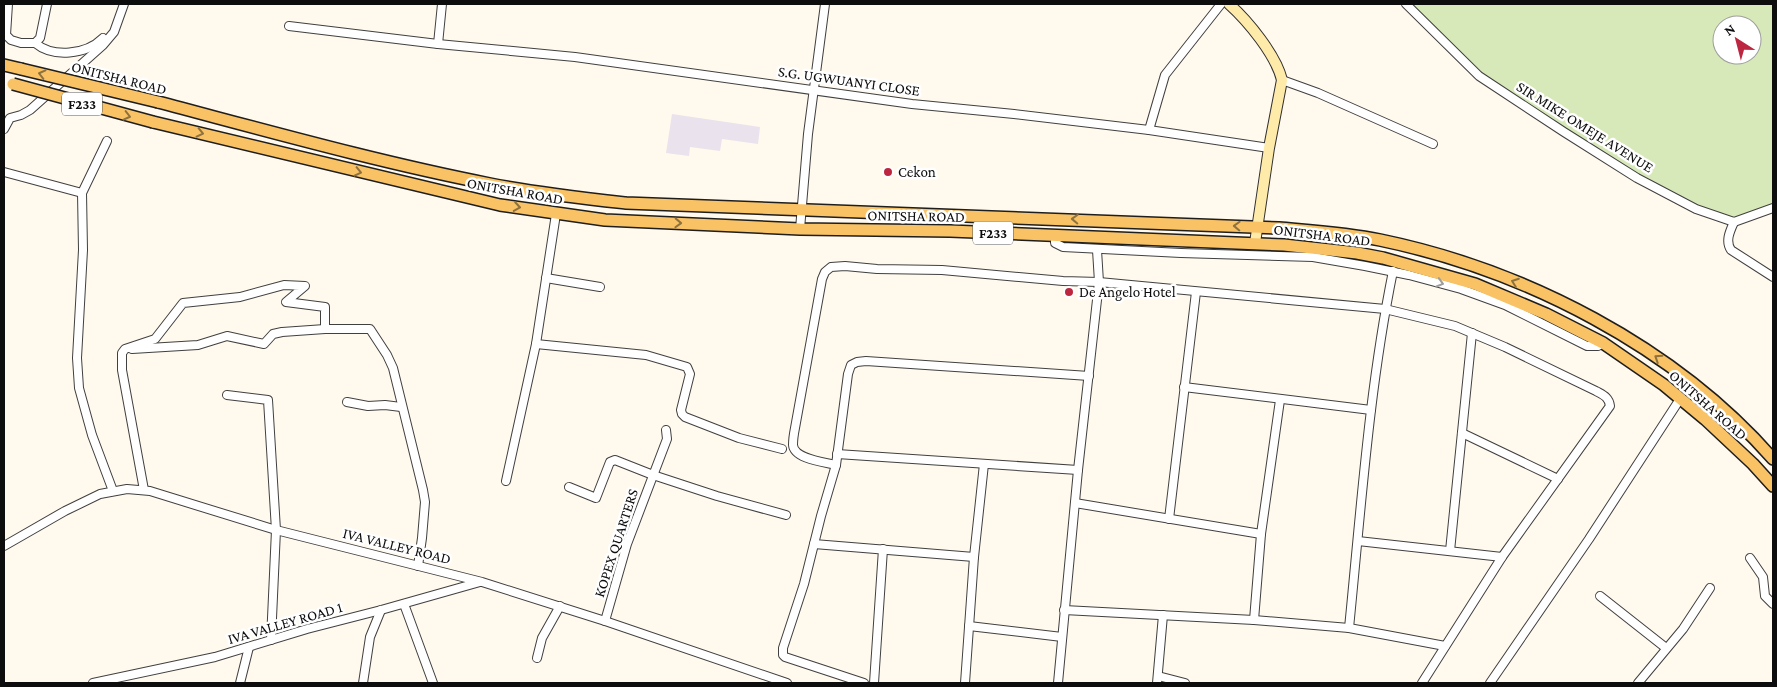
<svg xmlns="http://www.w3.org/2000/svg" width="1777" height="687" font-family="'Crimson Pro',serif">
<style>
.industrial{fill:#eae2ec}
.green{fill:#d7e9b8;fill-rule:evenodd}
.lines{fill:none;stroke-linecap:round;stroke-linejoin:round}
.minor-casing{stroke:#404040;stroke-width:10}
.secondary-casing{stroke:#2f2f2f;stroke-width:12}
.primary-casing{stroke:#1e1e1e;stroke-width:14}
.minor{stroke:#fff;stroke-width:8}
.secondary{stroke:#feeaa9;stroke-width:10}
.primary{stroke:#f8c265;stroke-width:11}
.primary-bridge-casing{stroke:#1e1e1e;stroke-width:14;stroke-linecap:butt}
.primary-bridge{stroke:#f8c265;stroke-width:11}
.oneway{stroke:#8e713d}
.oneway2{stroke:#9e9e9e}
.poi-dot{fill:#bd2640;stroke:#fff;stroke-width:2}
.labels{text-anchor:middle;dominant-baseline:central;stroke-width:5;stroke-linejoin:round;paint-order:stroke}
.shield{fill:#fff;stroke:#565656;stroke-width:1}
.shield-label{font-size:14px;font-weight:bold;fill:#0d0d0d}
.street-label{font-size:15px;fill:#0d0d0d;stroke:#fff}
.poi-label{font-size:15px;fill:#0d0d0d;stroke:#fff;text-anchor:start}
</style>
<rect width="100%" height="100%" fill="#fff9ee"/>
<path class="industrial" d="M672 114 760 127 758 144 722 139 720 151 690 147 689 156 666 153Z"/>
<path class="green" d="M1406 4H1773V204L1734 222 1637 178 1479 76ZM1722 25H1752V55H1722Z"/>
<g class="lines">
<defs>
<g id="minor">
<path d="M8 4 6 35 11 40 21 43H35L40 38 47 4"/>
<path d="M1406 4 1479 76 1564 132 1637 178 1696 209 1734 222 1773 208"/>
<path d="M289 26 438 44 575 57 912 104 1014 114 1149 130 1269 148"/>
<path d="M35 43C53 58 86 55 103 38"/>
<path d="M438 44 442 4"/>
<path d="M1282 80 1318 93 1433 144"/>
<path d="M4 129 10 118 21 115 30 110 103 45 114 32 124 4"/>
<path d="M1149 130 1165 75 1221 4"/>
<path d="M107 141 82 193 83 250 77 358 79 388 92 435 113 491"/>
<path d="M4 172 82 193"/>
<path d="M1734 222C1730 231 1725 241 1731 250L1773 277"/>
<path d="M800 229 808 134 825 4"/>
<path d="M1055 235V243L1063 247 1181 253 1313 257 1365 266 1409 275 1461 289 1505 305 1587 346H1598L1603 343"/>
<path d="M546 278 600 287"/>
<path d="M536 344 646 355 687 367 690 374 681 410 682 414 685 417 739 438 782 449"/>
<path d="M132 349 198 345 227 336 264 344 273 334 282 332 325 329"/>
<path d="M1184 387 1371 410"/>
<path d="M227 395 268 400 276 530 271 640"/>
<path d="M347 402 368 406 385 405 401 407"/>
<path d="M1462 433 1558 479"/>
<path d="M837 454 1078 470"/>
<path d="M836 465C824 462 794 459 793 445 793 439 794 433 795 428L822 279 825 272 831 267 845 266 877 269 942 270 1063 281 1099 282 1385 309 1455 326 1505 347 1596 391C1603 395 1609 397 1610 406L1502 557 1422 683"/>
<path d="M506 481 536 344 556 214"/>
<path d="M569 487 596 498 610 462 615 460 653 475 717 496 786 515"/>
<path d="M144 490 122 370V353L125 349 155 339 183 303 240 297 284 285 305 286 286 302 325 307V329H370L387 355 393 368 423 490 425 502 422 538 418 566"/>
<path d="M1075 503 1261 534"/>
<path d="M1169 519 1196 292"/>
<path d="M1358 541 1502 557"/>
<path d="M814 544 974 557"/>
<path d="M4 546 65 511 100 494 127 489 150 491 276 530 482 582 605 621 787 683"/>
<path d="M1450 551 1472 333"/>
<path d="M1750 558 1763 577 1765 596 1773 604"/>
<path d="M1600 596 1666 648"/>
<path d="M404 604 433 683"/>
<path d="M1064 610 1254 620 1349 628 1445 646"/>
<path d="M1254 620 1261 534 1280 400"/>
<path d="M605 621 627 544 667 439 666 430"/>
<path d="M969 626 1062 637"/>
<path d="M1349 628C1361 509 1369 389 1393 271"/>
<path d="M537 658 542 638 560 606"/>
<path d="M1158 676 1185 683"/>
<path d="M93 683 215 657 307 629 381 610 480 582"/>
<path d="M240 683 249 647"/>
<path d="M363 683 370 637 381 610"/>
<path d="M864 683 785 657 783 655V648L804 584 821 516 836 465 848 374 851 365 857 362 866 361 1089 376"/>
<path d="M874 683 883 549"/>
<path d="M965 683 974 557 984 464"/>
<path d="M1058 683 1078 470 1099 282 1097 250"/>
<path d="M1157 683 1163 615"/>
<path d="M1490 683 1589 539 1680 399"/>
<path d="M1638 683 1683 629 1710 588"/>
</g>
<path id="secondary" d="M1229 4C1248 21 1276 55 1282 80L1269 148 1255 243"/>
<g id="primary">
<path d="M4 65 21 69"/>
<path d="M158 102C268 131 378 162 490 184 535 193 581 198 626 203L1279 228C1313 231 1347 233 1380 240 1525 270 1675 347 1773 459"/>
<path d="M153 122 500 205 605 220 800 229 950 231 1284 245 1357 253 1383 258 1475 284 1546 314 1603 343 1664 385 1705 419 1753 464 1773 486"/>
</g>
</defs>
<use href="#minor" class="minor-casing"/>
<use href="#secondary" class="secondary-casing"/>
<use href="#primary" class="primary-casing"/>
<use href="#minor" class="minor"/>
<use href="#secondary" class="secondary"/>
<use href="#primary" class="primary"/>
<defs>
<g id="primary-bridge">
<path d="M21 69 158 102"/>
<path d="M13 84 153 122"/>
</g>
</defs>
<use href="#primary-bridge" class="primary-bridge-casing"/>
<use href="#primary-bridge" class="primary-bridge"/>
</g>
<defs><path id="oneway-chevron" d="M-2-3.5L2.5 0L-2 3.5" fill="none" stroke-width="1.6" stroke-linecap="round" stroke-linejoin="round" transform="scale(1.25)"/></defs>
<g class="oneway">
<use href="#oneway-chevron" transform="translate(42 74) rotate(-166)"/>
<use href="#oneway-chevron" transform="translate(127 116) rotate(14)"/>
<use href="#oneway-chevron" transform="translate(200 133) rotate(13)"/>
<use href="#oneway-chevron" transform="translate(358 172) rotate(13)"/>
<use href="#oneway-chevron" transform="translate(517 207) rotate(9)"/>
<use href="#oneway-chevron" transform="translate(1075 219) rotate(-178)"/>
<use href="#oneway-chevron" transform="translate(678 223) rotate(2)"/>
<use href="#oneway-chevron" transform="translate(1237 226) rotate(-178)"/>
<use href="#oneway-chevron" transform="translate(1515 282) rotate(-160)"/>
<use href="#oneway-chevron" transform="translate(1658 358) rotate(-147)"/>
</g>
<use class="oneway2" href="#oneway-chevron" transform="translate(1440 283) rotate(16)"/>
<g class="poi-dot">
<circle cx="888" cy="172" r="5"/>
<circle cx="1069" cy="292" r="5"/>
</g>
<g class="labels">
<g class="shield">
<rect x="62" y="92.5" width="40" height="23" rx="4"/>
<rect x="973" y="221.5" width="40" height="23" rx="4"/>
</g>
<g class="shield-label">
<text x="82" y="104">F233</text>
<text x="993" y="233">F233</text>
</g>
<g class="street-label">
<text transform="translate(119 78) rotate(14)">ONITSHA ROAD</text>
<text transform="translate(849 81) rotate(8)">S.G. UGWUANYI CLOSE</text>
<text transform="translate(1585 127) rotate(32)">SIR MIKE OMEJE AVENUE</text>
<text transform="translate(515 191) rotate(10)">ONITSHA ROAD</text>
<text transform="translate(916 216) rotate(1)">ONITSHA ROAD</text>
<text transform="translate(1322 235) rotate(7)">ONITSHA ROAD</text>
<text transform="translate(1708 405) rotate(41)">ONITSHA ROAD</text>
<text transform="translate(616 543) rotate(-72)">KOPEX QUARTERS</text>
<text transform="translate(397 546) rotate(14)">IVA VALLEY ROAD</text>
<text transform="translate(285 623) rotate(-16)">IVA VALLEY ROAD 1</text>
</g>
<g class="poi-label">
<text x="898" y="172">Cekon</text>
<text x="1079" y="292">De Angelo Hotel</text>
</g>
</g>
<rect width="1777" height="687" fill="none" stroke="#0d0d0d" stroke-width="10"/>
<g transform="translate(1737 40) rotate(324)"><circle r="24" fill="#ffffff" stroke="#9e9e9e"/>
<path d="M0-4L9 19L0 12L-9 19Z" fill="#bd2640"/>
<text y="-8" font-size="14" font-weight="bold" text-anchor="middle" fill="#0d0d0d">N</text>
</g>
</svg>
